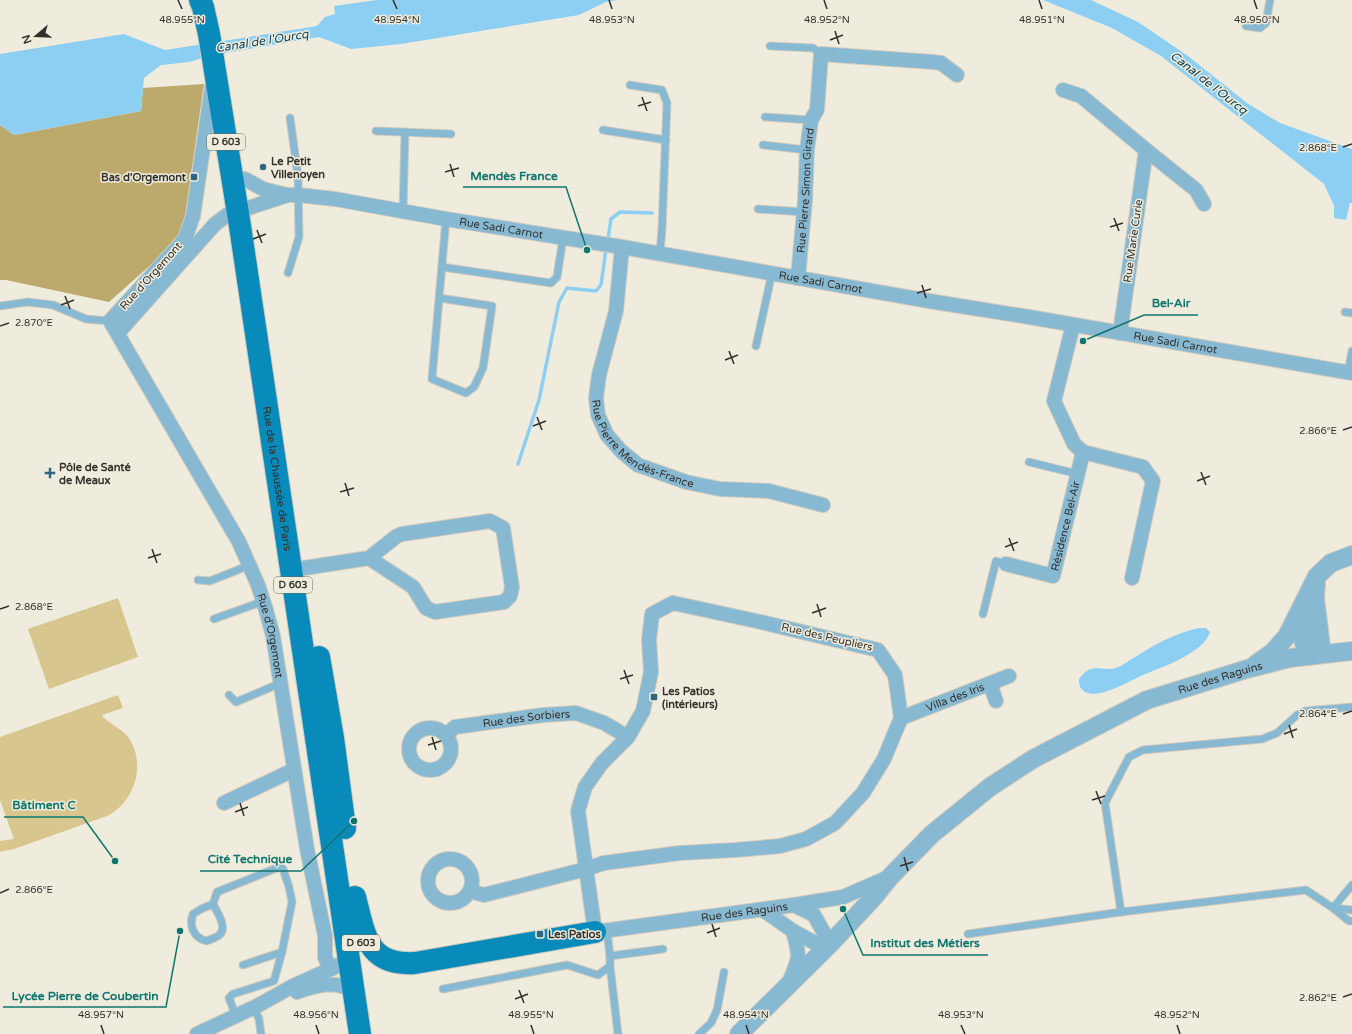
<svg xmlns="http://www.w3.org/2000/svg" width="1352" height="1034" font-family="'Varela Round',sans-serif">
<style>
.green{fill:#d7c68e}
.forest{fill:#bcaa6d}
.water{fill:#8dcff2}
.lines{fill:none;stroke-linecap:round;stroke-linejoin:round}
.stream{stroke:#8dcff2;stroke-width:3.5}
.service-casing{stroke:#cecabd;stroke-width:9}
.minor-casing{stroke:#cecabd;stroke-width:16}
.tertiary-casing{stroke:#cecabd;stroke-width:20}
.primary-casing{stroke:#cecabd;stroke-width:24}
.service{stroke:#88b9d3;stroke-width:7}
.minor{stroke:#88b9d3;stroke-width:14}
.tertiary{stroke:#88b9d3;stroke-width:18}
.primary{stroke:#088bbb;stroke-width:22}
.ticks{fill:none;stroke:#33312c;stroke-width:1.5}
.poi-dot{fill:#2f6681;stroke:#f0ecdd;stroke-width:1.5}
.labels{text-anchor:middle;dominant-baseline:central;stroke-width:3;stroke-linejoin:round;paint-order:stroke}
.shield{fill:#f0ecdd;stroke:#6c6961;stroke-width:1}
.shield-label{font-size:10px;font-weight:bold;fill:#33312c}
.poi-label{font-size:11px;font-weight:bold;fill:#33312c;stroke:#f0ecdd;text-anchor:start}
.street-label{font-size:11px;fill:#33312c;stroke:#f0ecdd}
.water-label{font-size:12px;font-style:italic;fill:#053e56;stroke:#f0ecdd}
.ticks-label{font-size:10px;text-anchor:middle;fill:#33312c;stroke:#f0ecdd;stroke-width:3;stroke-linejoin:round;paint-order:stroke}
.leader{fill:none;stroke:#0f766e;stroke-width:1.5}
.callout-dot{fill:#0f766e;stroke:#f0ecdd;stroke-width:1.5}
.callout-label{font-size:12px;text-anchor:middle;font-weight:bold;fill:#0f766e;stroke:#f0ecdd;stroke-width:3;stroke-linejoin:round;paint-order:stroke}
</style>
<rect width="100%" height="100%" fill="#f0ecdd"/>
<g class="green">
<path d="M118 598 138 657 49 689 28 629Z"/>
<path d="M118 695 123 708 102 715C105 721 121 728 128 737 147 763 135 802 107 816L14 849 0 852V841L14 839 0 800V737Z"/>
</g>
<path class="forest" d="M204 84 182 237 109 302 6 280H0V125L14 135 141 111 143 88Z"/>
<g class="water">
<path d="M377 0H617L606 2 579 15 401 44 351 49 319 37 207 56 190 62 161 65 144 78 141 111 14 135 0 125V54L124 34 165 50 317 26 325 17 335 14 334 6Z"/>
<path d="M1043 0H1091L1138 22 1188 56 1247 103 1280 123 1352 149V203H1350L1346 220 1334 218V206L1324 184 1161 56 1112 28Z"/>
<path d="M1199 628H1206L1210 632C1207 641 1200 647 1192 652 1175 664 1155 669 1137 678 1124 684 1108 693 1094 694 1085 694 1078 689 1079 679 1093 659 1102 675 1121 666 1126 663 1131 659 1137 656 1157 643 1176 633 1199 628Z"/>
</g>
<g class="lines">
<g class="stream">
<path d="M608 239 611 219 620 212 652 213"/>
<path d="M518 464 539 400 559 302 567 288 596 291 601 285 606 249"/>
</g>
<defs>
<g id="service">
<path d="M1246 26 1260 28 1266 23 1270 0"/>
<path d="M770 46 813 48 821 54"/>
<path d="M630 85 662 90 667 103 662 228 660 253"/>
<path d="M765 117 811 120"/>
<path d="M603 130 666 140"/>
<path d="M376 131 451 134"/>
<path d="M763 145 807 150"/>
<path d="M758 209 804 212"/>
<path d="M403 211 405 132"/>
<path d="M442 267 551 283 557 277 563 238"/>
<path d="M288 273 299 237 298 176 290 118"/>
<path d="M439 298 492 306 483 368 474 387 466 393 432 379 446 219"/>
<path d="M0 306 28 302 53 305 86 319 110 321"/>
<path d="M1345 312 1352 313"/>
<path d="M756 346 772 273"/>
<path d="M1348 372 1352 351"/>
<path d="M1029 462 1078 474"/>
<path d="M198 580 210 581 250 565"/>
<path d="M983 614 996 561 1006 564"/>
<path d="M214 619 264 601"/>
<path d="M229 695 236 702 281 683"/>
<path d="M1352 707 1305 711 1297 715 1277 733 1262 739 1143 750 1129 757 1105 803 1121 912 1306 890 1333 908 1349 921H1352"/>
<path d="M213 904 201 909 193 914C189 926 193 937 206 941 210 940 214 938 218 936 229 929 217 912 213 904L217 892 279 867H281L283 869 289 887 292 902 282 952 274 981 233 994 229 998 236 1016"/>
<path d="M1333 908 1352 885"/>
<path d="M1334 908 1352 910"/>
<path d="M968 934 1121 912"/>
<path d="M610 956 663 949"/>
<path d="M243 965 282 952"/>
<path d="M610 966 618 1034"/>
<path d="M443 989 567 965 598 975 610 966V956L607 931"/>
<path d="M254 1008 259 1019 261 1034"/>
<path d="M699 1034 711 1023 717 1010 724 972"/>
</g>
<g id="minor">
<path id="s1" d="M212 87 193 216 185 239 110 321 239 542 258 585 266 610 273 636 307 849 325 936V957L328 964 333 968"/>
<path d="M1063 90 1081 96 1146 150 1120 333"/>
<path d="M1146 150 1196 190 1204 204"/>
<path d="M245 179 263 189 287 195"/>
<path id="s2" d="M622 247 616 311 599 375 596 398 598 415 607 435 621 451 638 465 686 482 720 489 769 491 823 505"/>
<path id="s3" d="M798 278 805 200 807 150 811 120 817 110 821 54 933 62 941 63 957 75"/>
<path d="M1073 325 1054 401 1074 444 1083 452 1143 467 1153 481 1132 578"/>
<path id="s4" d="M118 333 215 224 227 215 288 195H298L335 199 446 219 622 247 935 302 1029 317 1352 373"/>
<path id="s5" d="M1006 564 1053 576 1083 452"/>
<path d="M304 568 369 558 397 536 402 534 490 521 503 528 512 587 510 596 504 602 435 612 426 608 413 587 369 558"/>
<path d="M990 684 996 701"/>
<path id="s6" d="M901 718 1009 676"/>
<circle cx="430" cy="749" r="21"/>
<path id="s7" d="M446 735 455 727 543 715 576 713 604 723 628 737"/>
<path d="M224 803 287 773 294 772"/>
<circle cx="450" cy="881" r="22"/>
<path id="s8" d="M470 891 484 895 586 869 604 863 680 853 735 850 780 846 806 839 835 823 863 793 884 759 901 718 895 675 878 650 761 622 673 603 652 614 649 640 651 672 643 711 628 737 602 763 585 787 578 811 594 925 595 932 794 905 843 897 889 877"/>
<path d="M763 910 793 931 815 943 830 944 814 915 794 905"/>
<path d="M790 980C800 957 800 956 793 931"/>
<path d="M297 992C318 985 333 980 353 990"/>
<path d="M197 1034 257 1006 291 987 333 968 340 964"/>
</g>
<g id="tertiary">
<path d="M1316 583 1315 598 1322 654"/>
<path d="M1304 612C1300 632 1302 638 1308 656"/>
<path d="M1256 664 1273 652 1287 636 1317 576 1331 563 1352 555"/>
<path id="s9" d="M739 1034 830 944 874 897 890 877 932 834 990 787 1033 759 1147 700 1247 669 1290 658 1352 651"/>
</g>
<g id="primary">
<path id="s10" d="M200 0 203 7 209 34 240 226 360 1034"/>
<path d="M319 657 333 738 345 828"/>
<path d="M355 897C365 935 367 966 415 963L595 932"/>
</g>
</defs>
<use href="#service" class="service-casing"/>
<use href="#minor" class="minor-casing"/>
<use href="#tertiary" class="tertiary-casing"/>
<use href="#primary" class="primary-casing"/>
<use href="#service" class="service"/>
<use href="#minor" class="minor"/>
<use href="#tertiary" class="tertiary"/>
<use href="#primary" class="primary"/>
</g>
<path class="ticks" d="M178 0 182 9M393 0 397 9M609 0 612 9M824 0 827 9M1039 0 1042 9M1254 0 1257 9M835 31 839 44M830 40 843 35M642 97 647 111M638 106 651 102M1343 147 1352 144M450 164 454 177M445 172 459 168M1114 218 1119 231M1110 227 1123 223M257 230 262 243M253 239 266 234M922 285 926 298M917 293 931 289M65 296 70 309M61 305 74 300M0 326 9 323M729 351 734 364M725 360 738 355M537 417 542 430M533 426 546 421M1343 430 1352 427M1201 472 1206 485M1197 481 1210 476M345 483 349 496M340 492 354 488M1009 538 1014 551M1005 547 1018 542M152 549 157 563M148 558 161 554M817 604 821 617M0 609 9 606M812 613 826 608M624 670 629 684M620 679 633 675M1343 714 1352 711M1289 725 1293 738M1284 734 1297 729M432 737 436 750M428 745 441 741M1096 791 1101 804M1092 800 1105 796M240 803 244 816M235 812 248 807M904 857 908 871M900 866 913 862M0 893 9 889M712 924 716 937M707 933 720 928M519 990 524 1003M1343 997 1352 994M515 999 528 994M101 1025 104 1034M316 1025 319 1034M531 1025 534 1034M746 1025 749 1034M961 1025 965 1034M1177 1025 1180 1034"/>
<g class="poi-dot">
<circle cx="263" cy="167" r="4"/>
<rect x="190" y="173" width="8" height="8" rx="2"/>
<path d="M48 467h4v4h4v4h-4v4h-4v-4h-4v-4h4z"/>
<rect x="650" y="693" width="8" height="8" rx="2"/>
<rect x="536" y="930" width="8" height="8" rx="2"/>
</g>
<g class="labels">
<g class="shield">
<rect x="207" y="134" width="38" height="16" rx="3"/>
<rect x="274" y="577" width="38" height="16" rx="3"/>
<rect x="342" y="935" width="38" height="16" rx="3"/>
</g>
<g class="shield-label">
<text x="226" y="142">D 603</text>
<text x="293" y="585">D 603</text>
<text x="361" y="943">D 603</text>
</g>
<g class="poi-label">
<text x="271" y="161">Le Petit<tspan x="271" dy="13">Villenoyen</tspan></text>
<text x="186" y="177" text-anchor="end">Bas d'Orgemont</text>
<text x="59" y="467">Pôle de Santé<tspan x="59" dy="13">de Meaux</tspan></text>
<text x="662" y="691">Les Patios<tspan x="662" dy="13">(intérieurs)</tspan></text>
<text x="548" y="934">Les Patios</text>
</g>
<g class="street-label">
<text stroke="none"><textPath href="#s3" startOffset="88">Rue Pierre Simon Girard</textPath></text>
<text stroke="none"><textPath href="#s4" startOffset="441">Rue Sadi Carnot</textPath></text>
<text transform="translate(1133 241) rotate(-82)">Rue Marie Curie</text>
<text transform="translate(151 276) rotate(-48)">Rue d'Orgemont</text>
<text stroke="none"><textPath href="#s4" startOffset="765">Rue Sadi Carnot</textPath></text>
<text stroke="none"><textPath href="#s4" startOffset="1125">Rue Sadi Carnot</textPath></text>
<text stroke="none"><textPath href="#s2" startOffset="225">Rue Pierre Mendès-France</textPath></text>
<text stroke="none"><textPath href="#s10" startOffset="485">Rue de la Chaussée de Paris</textPath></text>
<text stroke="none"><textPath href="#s5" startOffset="100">Résidence Bel-Air</textPath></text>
<text stroke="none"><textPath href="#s1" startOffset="621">Rue d'Orgemont</textPath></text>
<text transform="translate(827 637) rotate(13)">Rue des Peupliers</text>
<text stroke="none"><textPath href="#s9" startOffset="609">Rue des Raguins</textPath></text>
<text stroke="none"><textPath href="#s6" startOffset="58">Villa des Iris</textPath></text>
<text stroke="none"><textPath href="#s7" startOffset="84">Rue des Sorbiers</textPath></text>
<text stroke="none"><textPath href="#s8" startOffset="1301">Rue des Raguins</textPath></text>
</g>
<g class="water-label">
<text transform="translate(262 41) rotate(-9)">Canal de l'Ourcq</text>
<text transform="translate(1209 83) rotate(38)">Canal de l'Ourcq</text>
</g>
</g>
<g class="ticks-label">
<text x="182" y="23">48.955°N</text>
<text x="397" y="23">48.954°N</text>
<text x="612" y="23">48.953°N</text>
<text x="827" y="23">48.952°N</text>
<text x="1042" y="23">48.951°N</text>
<text x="1257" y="23">48.950°N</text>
<text x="1318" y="151">2.868°E</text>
<text x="34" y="326">2.870°E</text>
<text x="1318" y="434">2.866°E</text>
<text x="34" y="610">2.868°E</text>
<text x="1318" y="717">2.864°E</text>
<text x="34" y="893">2.866°E</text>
<text x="1318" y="1001">2.862°E</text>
<text x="101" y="1018">48.957°N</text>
<text x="316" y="1018">48.956°N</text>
<text x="531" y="1018">48.955°N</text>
<text x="746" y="1018">48.954°N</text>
<text x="961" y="1018">48.953°N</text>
<text x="1177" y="1018">48.952°N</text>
</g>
<path class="leader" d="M587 250L566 187H463M1083 341L1144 315H1198M115 861L83 817H4M354 821L301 871H200M843 909L863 955H988M180 931L166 1007H3"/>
<g class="callout-dot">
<circle cx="587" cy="250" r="4"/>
<circle cx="1083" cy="341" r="4"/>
<circle cx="115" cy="861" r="4"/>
<circle cx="354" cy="821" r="4"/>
<circle cx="843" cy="909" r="4"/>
<circle cx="180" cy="931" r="4"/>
</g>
<g class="callout-label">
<text x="514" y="180">Mendès France</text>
<text x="1171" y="307">Bel-Air</text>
<text x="44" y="809">Bâtiment C</text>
<text x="250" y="863">Cité Technique</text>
<text x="925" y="947">Institut des Métiers</text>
<text x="85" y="1000">Lycée Pierre de Coubertin</text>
</g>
<g transform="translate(36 36) rotate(251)" stroke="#f0ecdd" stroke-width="3" paint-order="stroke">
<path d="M0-3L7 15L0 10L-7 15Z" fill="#33312c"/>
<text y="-6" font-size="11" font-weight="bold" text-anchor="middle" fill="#33312c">N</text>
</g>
</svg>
